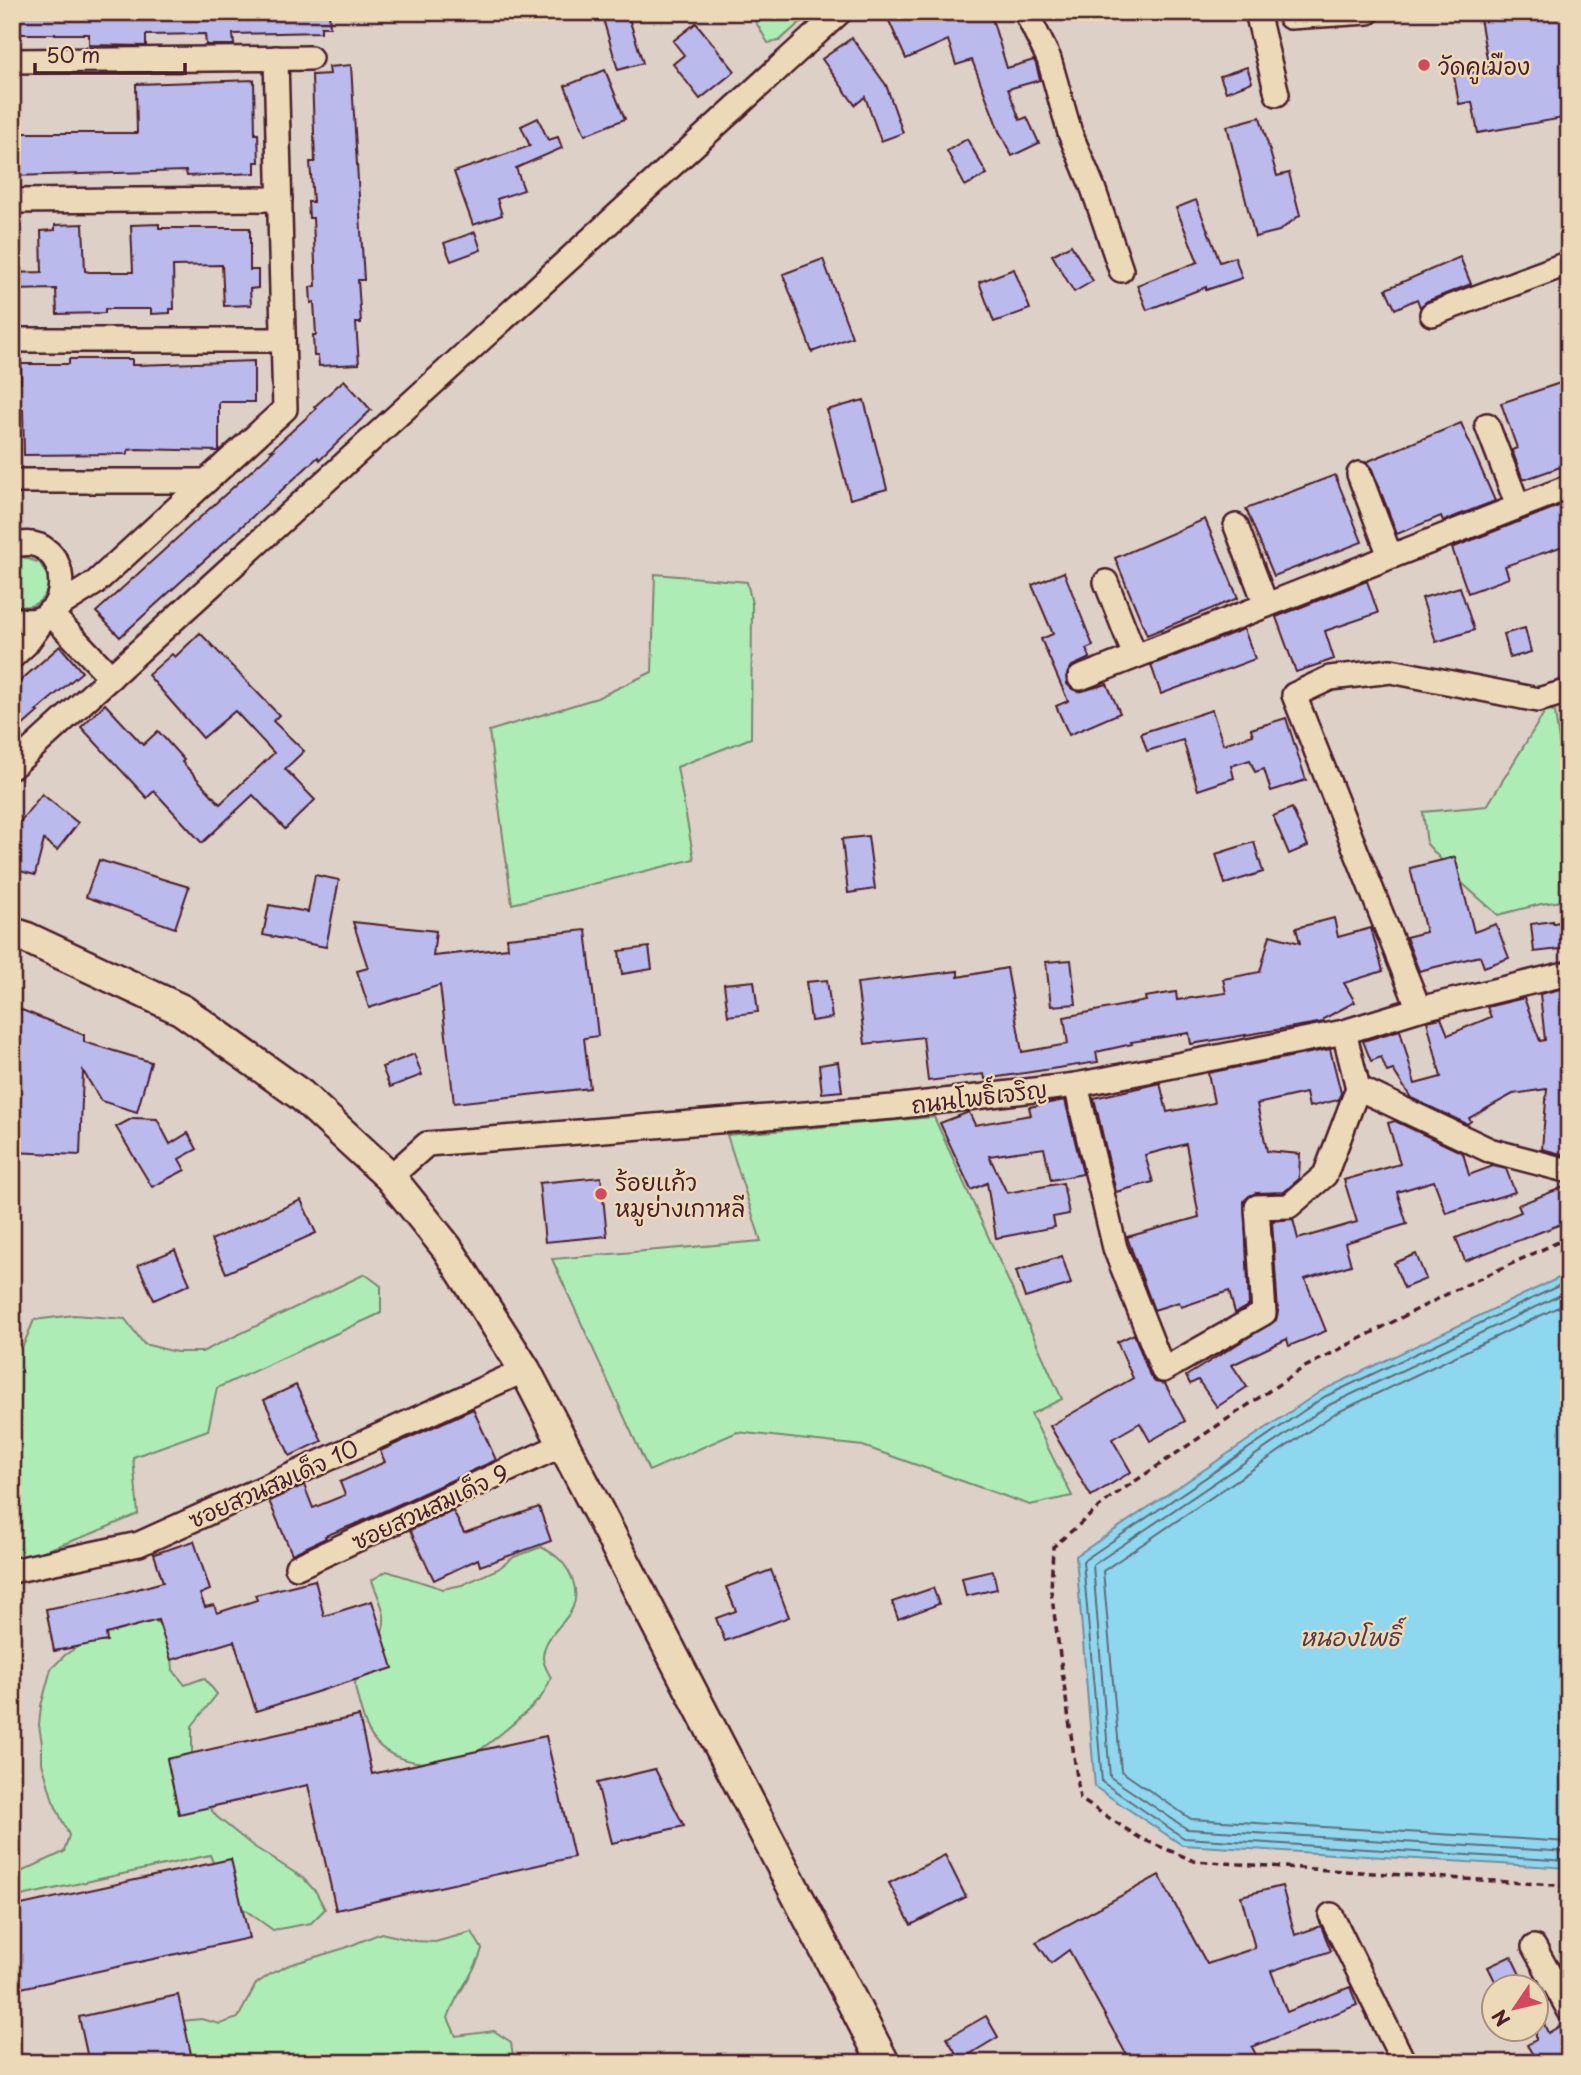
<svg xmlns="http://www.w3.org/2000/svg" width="1581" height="2075" font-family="'Playpen Sans','Playpen Sans Thai',sans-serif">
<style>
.green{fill:#adedb5;stroke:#7c8670;stroke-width:2}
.water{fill:#8dd8ee;stroke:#728ea0;stroke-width:2}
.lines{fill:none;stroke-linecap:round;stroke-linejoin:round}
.shore{stroke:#656979;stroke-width:2}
.building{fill:#bbbaec;stroke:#4a1f2b;stroke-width:2}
.minor-casing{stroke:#4a1f2b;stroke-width:28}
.major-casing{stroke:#4a1f2b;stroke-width:35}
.path{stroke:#4a1f2b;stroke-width:3.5;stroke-dasharray:7 5;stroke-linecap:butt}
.minor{stroke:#ecd9b7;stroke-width:23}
.major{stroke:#ecd9b7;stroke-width:30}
.poi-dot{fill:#d1495b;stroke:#ecd9b7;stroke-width:2.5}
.labels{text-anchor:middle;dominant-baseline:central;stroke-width:5;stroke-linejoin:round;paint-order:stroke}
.poi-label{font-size:23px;fill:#4a1f2b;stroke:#ecd9b7;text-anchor:start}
.street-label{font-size:23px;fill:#4a1f2b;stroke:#ecd9b7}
.water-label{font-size:24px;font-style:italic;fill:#543b48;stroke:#ecd9b7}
</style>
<rect width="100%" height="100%" fill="#ddd0c7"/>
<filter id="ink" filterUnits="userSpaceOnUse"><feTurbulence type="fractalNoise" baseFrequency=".0143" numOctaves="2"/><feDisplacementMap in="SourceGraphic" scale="14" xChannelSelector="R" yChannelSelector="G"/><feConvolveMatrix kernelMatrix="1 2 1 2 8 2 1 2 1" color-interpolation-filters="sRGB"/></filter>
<g filter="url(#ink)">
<g class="green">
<path d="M750 12H812L779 41 768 43Z"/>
<path d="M23 557 40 563 49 579C48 600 32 612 12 604V560Z"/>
<path d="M655 574 747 582 752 604 751 738 677 767 694 859 512 904 489 731 597 698 652 672Z"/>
<path d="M1547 708 1555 712 1563 770 1569 775V900L1541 904 1498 915 1462 883 1427 844 1423 812 1487 806Z"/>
<path d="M934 1117 1062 1399 1031 1414 1072 1496 1030 1505 863 1446 737 1432 649 1471 552 1259 761 1241 727 1135Z"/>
<path d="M365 1274 381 1286V1313L217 1388 208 1430 133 1457 138 1514 91 1534 19 1560 12 1556V1349L23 1346 34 1320 74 1315 125 1319 144 1344 176 1352H202Z"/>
<path d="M541 1547C557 1555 567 1564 573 1581 586 1619 543 1627 543 1658 543 1664 548 1672 551 1678 548 1684 545 1692 541 1697 530 1710 482 1752 467 1757 433 1768 386 1766 368 1730 364 1722 355 1691 355 1684 358 1659 387 1642 384 1616 383 1604 375 1591 372 1580L387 1571 443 1589 462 1585 498 1569 514 1557Z"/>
<path d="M153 1620 170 1630 173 1670 185 1685 204 1678 217 1694 192 1726V1785L217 1817 253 1846 303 1878 316 1892 325 1909 311 1923 273 1930 227 1897 210 1855 12 1898V1876L64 1852 69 1835 53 1801 42 1763V1744L39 1725 41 1706 51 1669 65 1655 97 1634Z"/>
<path d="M472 1932 482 1949C474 1977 457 1990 448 2018L456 2036 494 2031 511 2042 514 2063H133L182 2021 201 2019 220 2024 238 2018 256 1984 272 1973 289 1965 345 1948 381 1933 415 1941 435 1942Z"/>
</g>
<path class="water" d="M1569 1273V1868L1182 1845 1095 1787 1076 1556 1321 1391Z"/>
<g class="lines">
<g class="shore">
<path d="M1569 1281 1324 1397 1083 1561 1102 1782 1184 1838 1569 1861"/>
<path d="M1569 1291 1329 1405 1093 1565 1110 1777 1187 1829 1569 1852"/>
<path d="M1569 1302 1334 1414 1103 1571 1121 1771 1191 1819 1569 1842"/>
</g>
</g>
<g class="building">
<path d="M12 12H329L330 27H321V32L233 34 234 45H206L205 34 146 35V46L89 45V34H12Z"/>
<path d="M601 12H627L643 63 618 70Z"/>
<path d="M885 12H990L1007 68 1034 60 1036 64 1040 80 1008 89 1020 120 1027 117 1039 143 1012 156 999 131 972 60 956 65 948 40 906 59Z"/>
<path d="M1514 12H1563L1569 43V117L1478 133 1472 102 1459 104 1454 76 1489 70 1480 18Z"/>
<path d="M696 23 735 71 700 99 673 64 684 55 673 41Z"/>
<path d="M852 38 886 85 903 133 881 141 865 97 855 105 822 59Z"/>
<path d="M351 65 364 280H358L361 323H356L359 364 319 366 318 356H314L313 335H316L314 302 311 303 310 287 316 286 313 218H309L308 202H313L310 162H315L312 75 330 74 329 67Z"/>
<path d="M1247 67 1252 82 1226 92 1220 76Z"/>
<path d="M605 70 625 119 585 135 565 86Z"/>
<path d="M254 80 255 134H258L259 162H255V173L187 176 186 171 12 176V133H137L136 84Z"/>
<path d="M1260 117 1277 176 1289 173 1300 215 1279 231 1255 237 1227 126Z"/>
<path d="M538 118 548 140 558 137 562 148 516 168 524 190 497 199 502 215 473 225 454 172 530 146 521 126Z"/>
<path d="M967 139 987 174 965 186 947 151Z"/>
<path d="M1196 200 1220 262 1235 257 1242 278 1206 290V287L1147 310 1137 285 1198 262 1176 208Z"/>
<path d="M83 224 85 271 89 272H133L131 225 159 224V228H250V270H258V288L250 289 251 305 224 306 222 265 173 266 174 309H170V313L151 314V309H105V313L57 314 56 289 13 290 12 273 42 272 41 231 55 230V225Z"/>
<path d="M475 232 481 250 451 261 444 243Z"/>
<path d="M1071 245 1093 281 1074 292 1052 255Z"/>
<path d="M1460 257 1471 284 1427 301 1420 307 1417 299 1395 309 1386 289Z"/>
<path d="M823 259 852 337 812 352 783 274Z"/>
<path d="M1014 269 1030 309 994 322 979 282Z"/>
<path d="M69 359H132V365H137L254 361V402H219V451L138 449 128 450V454L24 455 23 409H12V383H21V364H69Z"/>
<path d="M344 380 371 410 320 460 318 457 120 637 96 612 274 450H271L316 409 314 407Z"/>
<path d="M1569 380V464L1523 480 1512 450 1517 448 1501 403Z"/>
<path d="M864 400 887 489 850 499 827 410Z"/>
<path d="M1461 423 1495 501 1443 521 1441 516 1397 534 1372 469 1366 462Z"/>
<path d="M1335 475 1362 542 1274 576 1246 509Z"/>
<path d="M1569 502V544L1505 566 1509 578 1468 593 1452 548Z"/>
<path d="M1205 519 1238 598 1147 635 1115 558Z"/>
<path d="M1064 572 1093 646 1086 649 1090 658 1072 666 1069 670 1066 677 1067 684 1072 689 1079 692 1107 684 1120 713 1069 735 1056 706 1068 701 1041 639 1053 634 1032 585Z"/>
<path d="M1367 581 1378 613 1325 631 1334 659 1296 672 1276 617Z"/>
<path d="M1460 587 1474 630 1436 642 1422 598Z"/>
<path d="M1525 628 1531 652 1510 658 1504 634Z"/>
<path d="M1244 629 1255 659 1161 694 1151 665Z"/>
<path d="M200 633 279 715 273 721 304 751 285 769 315 800 285 829 253 795 202 843 154 791 147 798 81 727 105 704 143 745 158 731 184 760 182 762 220 804 274 753 235 711 203 738 148 675 172 654 175 657Z"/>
<path d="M60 646 82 672 36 711 38 712 12 735V688Z"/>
<path d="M1212 710 1223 744 1253 735 1251 729 1286 718 1306 780 1271 791 1264 769 1255 772 1250 760 1231 766 1234 778 1198 790 1183 740 1147 751 1141 733Z"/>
<path d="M42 794 78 823 57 850 44 840 35 875 12 869V832Z"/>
<path d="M1292 808 1308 846 1289 854 1273 816Z"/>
<path d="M868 836 875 889 848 893 842 839Z"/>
<path d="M1254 842 1263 872 1225 884 1216 854Z"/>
<path d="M1455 857 1474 932 1496 924 1509 958 1484 967 1480 956 1419 971 1406 937 1426 932 1410 868Z"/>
<path d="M99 860 189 887 175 928 86 897Z"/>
<path d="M315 875 339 880 326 947 263 935 269 905 308 912Z"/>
<path d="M1334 918 1338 937 1371 928 1383 971 1344 983 1355 1002 1323 1019 1324 1022 1191 1044 1189 1033 1131 1042 1132 1044 1096 1052 1098 1062 985 1079 984 1074 928 1081 923 1037 865 1044 857 983 958 971V977L1007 968 1022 1052 1068 1044 1064 1017 1146 1001 1145 997 1176 992 1177 1000 1226 993 1223 979 1260 972 1270 935 1300 943 1296 928Z"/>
<path d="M1553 921V923L1569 921V948L1534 952 1531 924Z"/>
<path d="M353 922 436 931 433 956 508 948 507 938 586 930 598 1036 584 1038 590 1088 454 1103 440 985 369 1008 357 971 368 968Z"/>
<path d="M649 947 652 969 622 974 619 951Z"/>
<path d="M1071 960 1076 1004 1051 1006 1046 962Z"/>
<path d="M827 980 832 1018 811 1021 806 982Z"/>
<path d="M754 981 758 1012 728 1016 724 984Z"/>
<path d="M1569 987V1156L1542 1149 1547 1089 1513 1094 1469 1118 1471 1121 1467 1124 1411 1098 1393 1070 1387 1072 1381 1057 1371 1061 1363 1041 1400 1030 1415 1084 1441 1077 1427 1021 1441 1018 1448 1035 1491 1017 1487 1007 1524 998 1540 1041 1545 1040 1540 994Z"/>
<path d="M12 1006 84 1035V1042L151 1062 137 1112 101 1101 83 1071 80 1155 12 1152Z"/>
<path d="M1330 1049 1341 1093 1338 1100 1309 1107 1306 1093 1257 1104 1267 1151 1300 1154 1299 1179 1284 1192 1256 1193 1249 1196 1244 1201 1249 1305 1235 1313 1229 1291 1181 1307 1179 1302 1154 1310 1127 1237 1199 1217 1186 1144 1145 1155 1153 1182 1116 1192 1094 1098 1160 1083 1167 1112 1214 1103 1208 1073Z"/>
<path d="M414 1054 422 1075 390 1087 382 1067Z"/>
<path d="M838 1062 842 1091 822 1093 819 1065Z"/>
<path d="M1065 1100 1083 1174 1051 1180 1044 1148 989 1156 1007 1193 1063 1183 1069 1214 1053 1217 1055 1227 996 1238 987 1183 971 1190 940 1123 969 1112 975 1125 1031 1115 1029 1107Z"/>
<path d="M133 1118 157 1119 170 1144 188 1133 197 1149 179 1159 185 1170 152 1187 116 1127Z"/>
<path d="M1395 1121 1463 1153 1469 1175 1493 1166 1506 1169 1515 1192 1446 1213 1434 1181 1397 1192 1407 1224 1345 1243 1351 1265 1305 1279 1326 1331 1289 1346 1287 1339 1232 1365 1247 1387 1217 1407 1198 1380 1190 1384 1186 1376 1276 1320 1278 1312 1272 1221 1293 1219 1298 1239 1357 1222 1344 1180 1400 1164 1388 1123Z"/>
<path d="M601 1177 607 1236 545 1242 539 1183Z"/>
<path d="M1569 1185V1221L1465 1261 1456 1238 1521 1212 1518 1205Z"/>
<path d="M301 1200 316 1233 226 1273 211 1240Z"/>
<path d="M175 1250 190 1284 154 1300 138 1265Z"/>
<path d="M1416 1254 1426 1279 1404 1288 1394 1263Z"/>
<path d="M1062 1256 1071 1284 1025 1298 1016 1271Z"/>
<path d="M1134 1334 1150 1376 1155 1382 1165 1384 1185 1421 1150 1441 1140 1423 1112 1439 1131 1472 1091 1496 1050 1426 1133 1378 1117 1342Z"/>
<path d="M296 1385 322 1441 290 1456 264 1400Z"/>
<path d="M473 1409 496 1460 358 1523 325 1536 326 1538 292 1554 269 1501 304 1485 313 1508 345 1495 340 1482 385 1462 380 1451Z"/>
<path d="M539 1507 551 1541 480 1566 478 1559 434 1580 410 1530 453 1511 464 1533Z"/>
<path d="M194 1541 210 1590 200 1594 205 1607 214 1605 217 1613 257 1600 255 1595 315 1580 324 1616 372 1601 393 1668 256 1711 234 1641 171 1660 158 1620 106 1634 107 1641 54 1651 46 1609 108 1597 163 1582 154 1554Z"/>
<path d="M771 1570 789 1617 725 1641 716 1618 736 1611 726 1587Z"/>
<path d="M993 1571 997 1589 966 1596 962 1578Z"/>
<path d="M933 1588 939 1604 898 1619 892 1602Z"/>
<path d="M359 1716 372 1774 546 1736 574 1857 336 1910 308 1785 179 1814 167 1759Z"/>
<path d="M655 1769 684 1826 612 1843 597 1783Z"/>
<path d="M945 1855 966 1897 911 1925 889 1883Z"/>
<path d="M231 1859 249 1938 12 1990V1907Z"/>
<path d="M1159 1875 1207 1964 1255 1948 1241 1896 1282 1886 1295 1935 1321 1926 1331 1951 1271 1971 1287 2012 1350 1987 1357 2005 1252 2047 1260 2063H1131L1069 1950 1051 1963 1036 1942Z"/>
<path d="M1511 1956 1526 1987H1498L1488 1967Z"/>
<path d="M1569 1958V1981L1559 1963Z"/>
<path d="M1536 1979 1546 1997 1536 2002Z"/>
<path d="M178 1995 193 2063H89L79 2017Z"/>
<path d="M1536 2005 1548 2033 1565 2023 1569 2024V2063H1538L1527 2045 1536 2040Z"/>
<path d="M986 2016 998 2037 960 2060 947 2038Z"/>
</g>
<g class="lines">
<defs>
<g id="minor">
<path d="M1026 12 1049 59 1070 133 1093 188 1121 270"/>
<path d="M1257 12 1277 94"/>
<path d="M1290 17 1368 12"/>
<path d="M12 61 310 58"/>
<path d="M12 201 280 199"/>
<path d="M1432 314 1569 263"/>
<path d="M12 340H283"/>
<path d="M1487 425 1518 506"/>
<path d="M1359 474 1390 556"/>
<path d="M12 481H206"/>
<path d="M1236 526 1266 605"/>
<path d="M12 546C77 526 77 640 12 618"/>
<path d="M1106 582 1135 656"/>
<path d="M49 612 111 677"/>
<path d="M12 657 26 644 49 612 95 583 285 409 276 58"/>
<path d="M1080 678 1569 487"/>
<path d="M12 767 840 12"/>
<path d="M1419 1009 1294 695 1330 678 1391 671 1538 700 1569 691"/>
<path d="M1344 1032 1358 1088 1489 1150 1569 1171"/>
<path d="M1076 1085 1115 1248 1163 1370 1264 1313 1257 1207 1289 1206 1325 1175 1358 1088"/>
<path d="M390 1177 427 1144 893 1107 1076 1085 1344 1032 1419 1009 1569 973"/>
<path d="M297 1567 564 1444"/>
<path d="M12 1571 139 1544 525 1370"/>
<path d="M1331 1915 1404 2063"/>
<path d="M1534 1947 1569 2010"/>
</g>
<path id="major" d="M12 933 25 937 182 1010 301 1095 390 1177 447 1248 525 1370 884 2063"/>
</defs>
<use href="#minor" class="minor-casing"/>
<use href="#major" class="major-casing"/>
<path class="path" d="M1569 1237 1455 1290 1303 1368 1110 1498 1053 1547 1051 1591 1080 1799 1140 1838 1194 1861 1569 1886"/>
<use href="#minor" class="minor"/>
<use href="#major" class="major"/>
</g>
</g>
<g class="poi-dot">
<circle cx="1424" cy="65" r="7"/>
<circle cx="601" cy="1194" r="7"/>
</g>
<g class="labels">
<g class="poi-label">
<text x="1438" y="65">วัดคูเมือง</text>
<text x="615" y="1181">ร้อยแก้ว<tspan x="615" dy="26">หมูย่างเกาหลี</tspan></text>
</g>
<g class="street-label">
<text transform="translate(979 1096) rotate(-7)">ถนนโพธิ์เจริญ</text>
<text transform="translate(273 1483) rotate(-24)">ซอยสวนสมเด็จ 10</text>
<text transform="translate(430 1506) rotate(-25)">ซอยสวนสมเด็จ 9</text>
</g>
<g class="water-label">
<text x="1350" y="1636">หนองโพธิ์</text>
</g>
</g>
<rect width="1581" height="2075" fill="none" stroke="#ecd9b7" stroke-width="42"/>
<rect x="21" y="21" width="1539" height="2033" fill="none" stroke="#4a1f2b" stroke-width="2.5" filter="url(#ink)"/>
<g transform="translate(1515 2008) rotate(235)"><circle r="33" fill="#ecd9b7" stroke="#ab8f7f" stroke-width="2"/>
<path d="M0-5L12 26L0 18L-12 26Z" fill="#d1495b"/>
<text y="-10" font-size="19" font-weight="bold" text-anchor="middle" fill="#4a1f2b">N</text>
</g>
<path d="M35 63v10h150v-10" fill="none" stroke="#4a1f2b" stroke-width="3.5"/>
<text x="46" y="63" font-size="21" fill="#4a1f2b" stroke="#ecd9b7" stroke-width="5" paint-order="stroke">50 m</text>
</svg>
